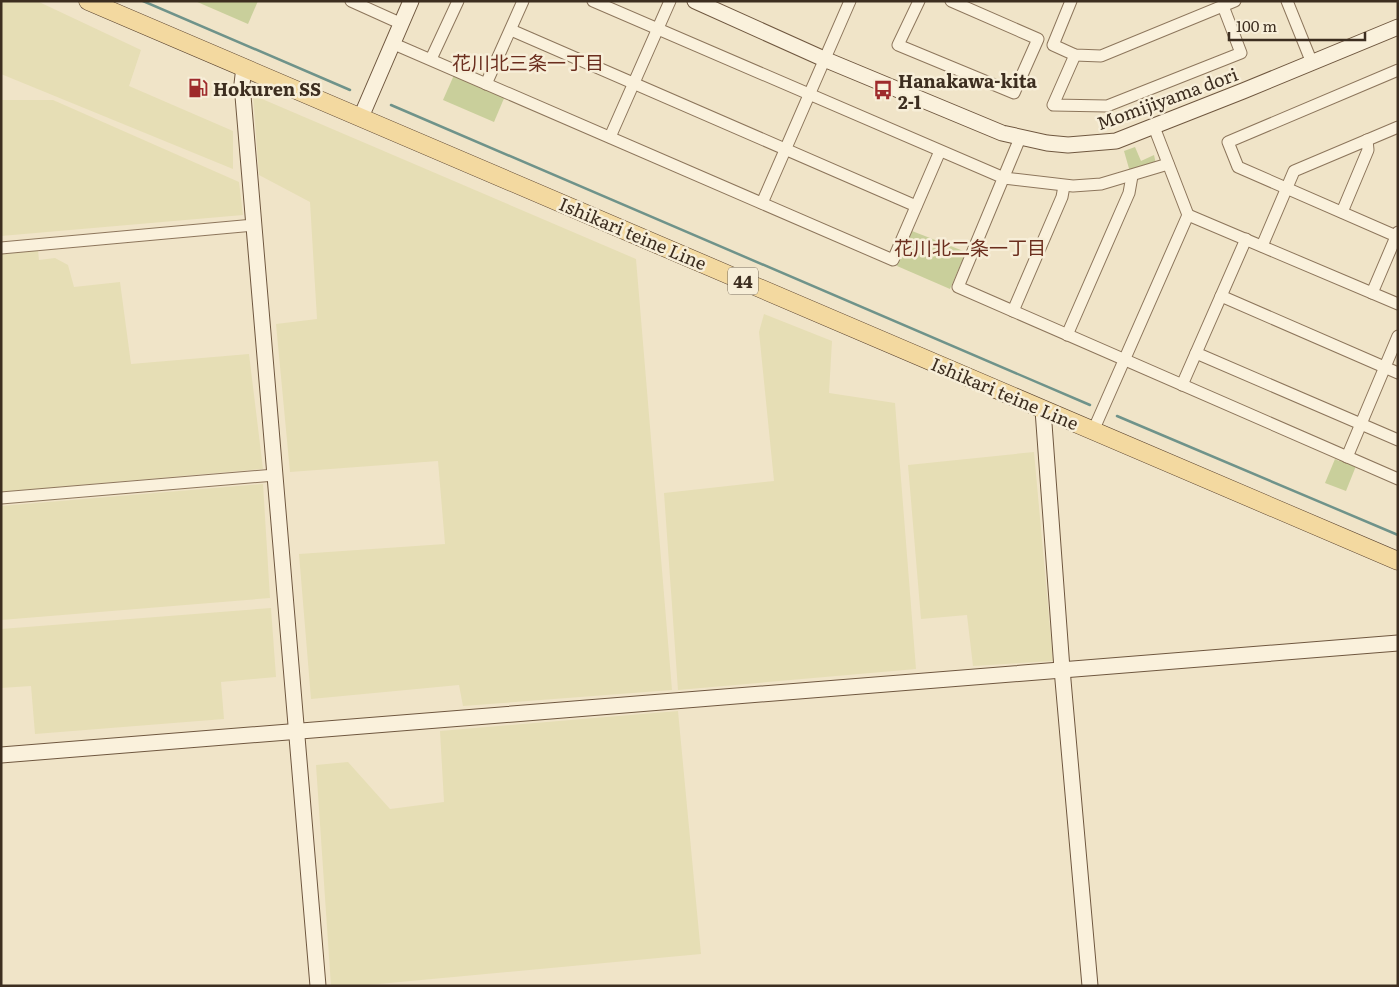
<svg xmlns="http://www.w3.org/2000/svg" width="1399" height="987" font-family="Literata,'Noto Sans JP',serif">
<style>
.farmland{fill:#e6deb5}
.green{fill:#c9cf9b}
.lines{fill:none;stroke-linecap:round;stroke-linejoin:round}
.stream{stroke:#6f938a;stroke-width:2.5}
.street-casing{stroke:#8d765c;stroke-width:13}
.secondary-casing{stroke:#6f573f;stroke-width:17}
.primary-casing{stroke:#5b4430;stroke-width:19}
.street{stroke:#faf1dc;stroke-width:11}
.secondary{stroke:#faf1dc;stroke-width:15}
.primary{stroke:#f3d9a0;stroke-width:18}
.labels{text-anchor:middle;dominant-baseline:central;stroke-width:5;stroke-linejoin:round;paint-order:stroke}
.shield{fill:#f7eed8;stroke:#756857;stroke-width:1}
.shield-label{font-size:16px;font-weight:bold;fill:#3d2e20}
.poi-label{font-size:18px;font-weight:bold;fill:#3d2e20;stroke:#f7eed8;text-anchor:start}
.street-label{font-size:18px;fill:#3d2e20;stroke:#f7eed8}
.neighbourhood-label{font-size:19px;fill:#6b2e1e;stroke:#f7eed8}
</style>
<rect width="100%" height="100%" fill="#f0e4c8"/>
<g class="farmland">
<path d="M1 1H37L141 50 129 86 233 131V169L1 74Z"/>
<path d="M253 95 636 259 672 690 463 706 459 685 311 699 299 554 445 544 438 461 290 472 276 324 317 319 310 202 259 175Z"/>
<path d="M1 100H53L239 182 243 215 1 236Z"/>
<path d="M38 250 39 260 55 258 68 265 74 287 120 282 131 364 249 354 263 469 1 492V254Z"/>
<path d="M764 314 832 341 829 393 895 403 916 669 678 690 664 493 774 481 759 332Z"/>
<path d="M1034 452 1053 661 973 666 967 615 921 619 908 465Z"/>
<path d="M263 484 270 598 1 620V506Z"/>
<path d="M271 608 276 677 221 682 224 719 35 734 31 686 1 688V629Z"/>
<path d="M678 711 701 954 357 986H331L316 765 348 762 390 809 444 802 440 731Z"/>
</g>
<g class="green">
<path d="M195 1H258L248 24Z"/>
<path d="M454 75 505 96 494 122 443 100Z"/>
<path d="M1135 147 1141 161 1154 155 1156 164 1130 172 1124 151Z"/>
<path d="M912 231 966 252 950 289 897 266Z"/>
<path d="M1335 459 1339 461 1340 459 1356 466 1346 491 1325 483Z"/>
</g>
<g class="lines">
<g class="stream">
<path d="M143 1 350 90"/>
<path d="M391 105 1090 405"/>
<path d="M1117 416 1398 535"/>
</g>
<defs>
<g id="street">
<path d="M351 1 402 24"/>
<path d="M593 1 1004 178 1073 186 1101 184 1168 164"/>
<path d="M919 1 898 45 1014 93 1038 39 951 1"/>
<path d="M1071 1 1053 45 1075 55 1101 56 1235 1"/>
<path d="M1287 1 1312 63"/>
<path d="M511 30 916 206"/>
<path d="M394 44 893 260 940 151"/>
<path d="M1075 55 1053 105 1107 106 1241 53 1223 6"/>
<path d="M431 59 458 1"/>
<path d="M486 84 523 1"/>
<path d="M610 137 670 1"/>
<path d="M1020 138 958 287 1398 479"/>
<path d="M762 203 850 1"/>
<path d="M1342 212 1368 150 1367 140"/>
<path d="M1188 215 1398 304"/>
<path d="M1396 236 1238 167 1228 142 1398 70"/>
<path d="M1262 246 1294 171 1398 127"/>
<path d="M1 248 254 225"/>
<path d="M1372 293 1398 232"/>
<path d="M1221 296 1398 373"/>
<path d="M1013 311 1062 197 1064 186"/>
<path d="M1067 335 1129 193 1132 176"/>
<path d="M1196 353 1398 440"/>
<path d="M1182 385 1246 239"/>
<path d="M1093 431 1188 215 1154 127"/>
<path d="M1347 457 1398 336"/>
<path d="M1 498 275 475"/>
</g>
<g id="secondary">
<path d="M695 1 824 59 1002 133 1047 143 1068 145 1116 141 1243 91 1398 27"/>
<path d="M244 67 242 84 318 986"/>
<path d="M361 117 411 1"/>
<path d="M1043 410 1062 669 1090 986"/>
<path d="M1 755 1398 643"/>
</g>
<path id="primary" d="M88 1 1398 561"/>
</defs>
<use href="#street" class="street-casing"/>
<use href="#secondary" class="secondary-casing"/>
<use href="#primary" class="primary-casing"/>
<use href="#street" class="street"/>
<use href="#secondary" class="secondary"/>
<use href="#primary" class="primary"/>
</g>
<defs>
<symbol id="fuel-bare" viewBox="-9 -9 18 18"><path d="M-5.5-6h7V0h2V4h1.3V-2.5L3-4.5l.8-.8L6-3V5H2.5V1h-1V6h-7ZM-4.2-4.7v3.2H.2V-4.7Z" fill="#9e2a2b" stroke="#f7eed8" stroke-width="2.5" paint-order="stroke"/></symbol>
<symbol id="bus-bare" viewBox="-9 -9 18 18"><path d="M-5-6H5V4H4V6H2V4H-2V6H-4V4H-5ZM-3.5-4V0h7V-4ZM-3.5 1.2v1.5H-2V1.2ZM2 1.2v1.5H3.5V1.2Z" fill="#9e2a2b" stroke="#f7eed8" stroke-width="2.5" paint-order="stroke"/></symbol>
</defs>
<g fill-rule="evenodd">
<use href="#fuel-bare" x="184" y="74" width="28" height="28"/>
<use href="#bus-bare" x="869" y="76" width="28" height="28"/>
</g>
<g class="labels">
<rect class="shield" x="728" y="267.5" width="30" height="27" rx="4"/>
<g class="shield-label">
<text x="743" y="281">44</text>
</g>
<g class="poi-label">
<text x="898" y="80">Hanakawa-kita<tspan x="898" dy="21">2-1</tspan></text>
<text x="213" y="88">Hokuren SS</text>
</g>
<g class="street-label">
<text transform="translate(1167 98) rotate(-20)">Momijiyama dori</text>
<text transform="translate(633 233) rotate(23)">Ishikari teine Line</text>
<text transform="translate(1005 393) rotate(23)">Ishikari teine Line</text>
</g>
<g class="neighbourhood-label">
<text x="528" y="62">花川北三条一丁目</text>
<text x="970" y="247">花川北二条一丁目</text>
</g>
</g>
<rect width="1399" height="987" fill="none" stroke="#3d2e20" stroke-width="5"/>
<path d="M1229 32v8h136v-8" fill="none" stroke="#3d2e20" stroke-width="2.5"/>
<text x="1236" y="32" font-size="15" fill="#3d2e20" stroke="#f7eed8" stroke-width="4" paint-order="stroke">100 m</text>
</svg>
